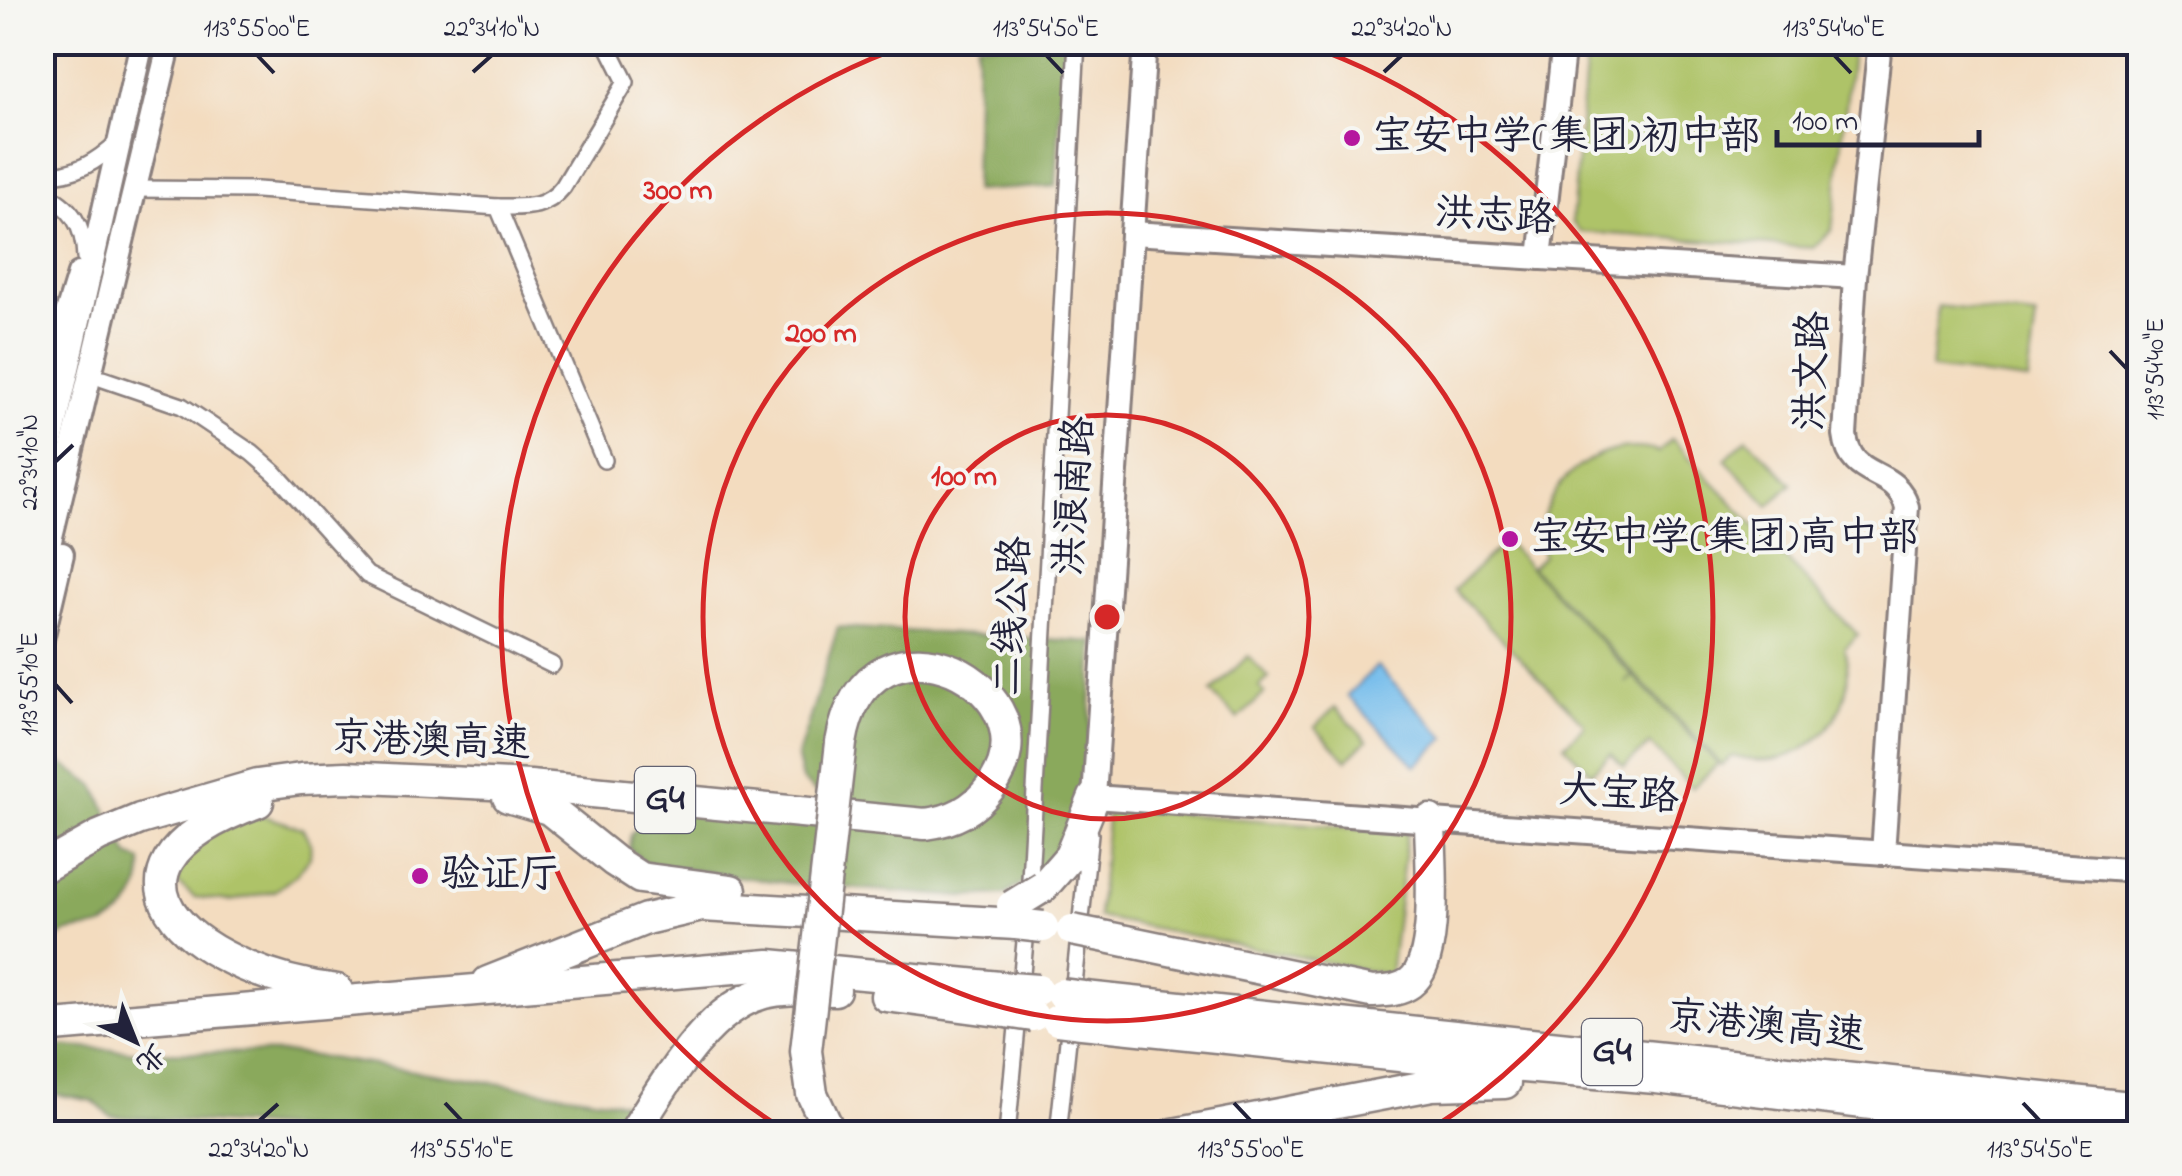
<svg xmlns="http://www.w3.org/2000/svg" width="2182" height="1176" font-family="'Indie Flower','LXGW WenKai TC',sans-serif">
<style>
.green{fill:#aec368;stroke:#687252;stroke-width:2.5}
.forest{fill:#8aa95c;stroke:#56664c;stroke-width:2.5}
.water{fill:#73bceb;stroke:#4a6f93;stroke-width:2.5}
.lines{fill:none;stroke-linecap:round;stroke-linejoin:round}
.street-casing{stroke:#8a7f7d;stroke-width:20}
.secondary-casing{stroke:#8a7f7d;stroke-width:28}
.highway-casing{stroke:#8a7f7d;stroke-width:35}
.street{stroke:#fff;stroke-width:15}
.secondary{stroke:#fff;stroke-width:22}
.highway{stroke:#fff;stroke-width:30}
.highway-bridge-casing{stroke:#8a7f7d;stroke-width:35;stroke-linecap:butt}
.highway-bridge{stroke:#fff;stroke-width:30}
.ticks{fill:none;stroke:#22223b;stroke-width:4}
.ring{fill:none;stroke:#d62828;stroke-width:5}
.poi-dot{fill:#b5179e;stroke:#f6f6f2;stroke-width:4}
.labels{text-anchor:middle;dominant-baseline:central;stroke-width:8;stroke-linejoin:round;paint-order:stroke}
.shield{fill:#f6f6f2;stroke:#626272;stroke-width:2.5}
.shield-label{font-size:38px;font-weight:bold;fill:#22223b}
.poi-label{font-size:40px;fill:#22223b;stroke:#f6f6f2;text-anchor:start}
.street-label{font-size:40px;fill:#22223b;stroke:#f6f6f2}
.centre{fill:#d62828;stroke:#f6f6f2;stroke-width:5}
.ring-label{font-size:30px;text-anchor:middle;font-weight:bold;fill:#d62828;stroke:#f6f6f2;stroke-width:8;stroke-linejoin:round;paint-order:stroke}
.neatline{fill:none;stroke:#22223b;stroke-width:4}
.ticks-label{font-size:25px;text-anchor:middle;fill:#22223b}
</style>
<rect width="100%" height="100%" fill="#f6f6f2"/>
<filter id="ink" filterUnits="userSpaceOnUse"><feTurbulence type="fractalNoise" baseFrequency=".01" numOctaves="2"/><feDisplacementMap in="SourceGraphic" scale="20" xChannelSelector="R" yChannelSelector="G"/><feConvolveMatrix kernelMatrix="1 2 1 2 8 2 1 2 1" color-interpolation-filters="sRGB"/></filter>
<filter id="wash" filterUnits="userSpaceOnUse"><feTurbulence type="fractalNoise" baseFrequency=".0048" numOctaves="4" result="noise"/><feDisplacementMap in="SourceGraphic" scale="40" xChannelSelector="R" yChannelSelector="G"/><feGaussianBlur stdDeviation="2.25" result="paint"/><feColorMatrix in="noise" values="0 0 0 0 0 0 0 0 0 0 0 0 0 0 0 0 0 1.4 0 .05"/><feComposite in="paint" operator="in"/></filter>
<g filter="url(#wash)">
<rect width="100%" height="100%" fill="#f3dcbf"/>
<g class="green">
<path d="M1587 43H1853L1832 230 1813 248 1581 232 1572 222Z"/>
<path d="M1938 306 2036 317 2028 381 1931 369Z"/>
<path d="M1747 438 1792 484 1769 506 1725 459Z"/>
<path d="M1672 439 1858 635 1844 649C1864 716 1799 778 1733 756L1722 765 1531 567 1543 556C1528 491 1597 432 1659 452Z"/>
<path d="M1505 541 1632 675 1625 683 1633 676 1718 764 1692 788 1650 744 1624 767 1611 754 1591 773 1564 745 1584 726 1583 723 1454 590Z"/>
<path d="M1248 656 1269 678 1259 687 1265 693 1238 719 1211 692Z"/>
<path d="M1335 707 1367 740 1347 760 1315 727Z"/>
<path d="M1108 808 1407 832 1390 975 1098 917Z"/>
<path d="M264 816 302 828 311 843 310 857 297 874 275 891 231 901 194 897 177 882 189 844 220 824Z"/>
</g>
<g class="forest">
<path d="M977 43H1064L1056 186 974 191Z"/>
<path d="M838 627 1094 642 1087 798 1063 855 1005 895 962 897 787 883 645 864 629 848 631 834 646 821 676 811 815 819 818 794 802 780 797 759Z"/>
<path d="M43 751 95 786 129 856 142 861C144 889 131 913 105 925 93 931 78 928 66 933 57 937 49 948 43 955Z"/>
<path d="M42 1045 140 1052 294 1053 628 1103 612 1134 365 1133 110 1116 93 1101 43 1092Z"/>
</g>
<path class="water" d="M1377 666 1446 738 1416 766 1347 695Z"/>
</g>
<g filter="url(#ink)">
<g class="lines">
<defs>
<g id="street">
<path d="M42 175C74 176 97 162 119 141"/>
<path d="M134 189 257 190 498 207 604 460"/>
<path d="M42 193C72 206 84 226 85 258"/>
<path d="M498 207C524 207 545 210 563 187L626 82 606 42"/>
<path d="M103 379 182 406 252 453 276 474 367 575 552 665"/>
<path d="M1029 897 1077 42"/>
<path d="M1007 1134 1027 920"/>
<path d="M1058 1134 1090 834"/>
</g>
<g id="secondary">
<path d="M1145 42 1094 797 2140 871"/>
<path d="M1880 42 1855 277 1845 435C1850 482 1895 465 1907 507L1883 853"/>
<path d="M1132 233 1855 277"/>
<path d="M1540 258 1564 42"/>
<path d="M42 395 79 274"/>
<path d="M42 483 142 42"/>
<path d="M42 574 170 42"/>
<path d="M42 639 62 554"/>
</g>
<g id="highway">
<path d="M508 797 549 809 614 861 640 878 731 890"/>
<path d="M258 802C59 876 211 976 337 990"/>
<path d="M42 868 99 836 140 819 257 785 301 779 346 777 530 786 925 824C952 821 974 810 990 788 1064 691 867 586 841 743"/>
<path d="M1043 887 1070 856 1094 797"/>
<path d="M1097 935 1372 992C1386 991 1399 991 1410 983 1441 961 1430 857 1430 820"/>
<path d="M488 982 646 919 702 906 1016 924"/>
<path d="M886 996 1006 1012"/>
<path d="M1085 997 2140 1108"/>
<path d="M1082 1023 1438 1060 1656 1078 2119 1134"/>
<path d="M42 1027 769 965 1010 988"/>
<path d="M633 1134C663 1087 706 1008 764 993 787 987 812 990 835 990"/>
<path d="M1173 1134 1432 1085 1505 1083"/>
</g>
</defs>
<use href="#street" class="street-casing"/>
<use href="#secondary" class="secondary-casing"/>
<use href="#highway" class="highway-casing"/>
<use href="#street" class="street"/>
<use href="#secondary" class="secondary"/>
<use href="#highway" class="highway"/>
<defs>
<g id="highway-bridge">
<path d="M1012 906 1043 887"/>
<path d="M1016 924 1043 927"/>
<path d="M1072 930 1097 935"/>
<path d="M1010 988 1038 990"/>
<path d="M1062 994 1085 997"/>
<path d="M1006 1012 1033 1016"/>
<path d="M1057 1020 1082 1023"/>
<path d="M827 1126 812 1094 806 1051 841 743"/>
</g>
</defs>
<use href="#highway-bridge" class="highway-bridge-casing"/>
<use href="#highway-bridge" class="highway-bridge"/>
</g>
</g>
<path class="ticks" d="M257 55 274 73M1046 55 1063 73M1834 55 1851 73M473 72 492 55M1384 72 1402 55M2110 351 2127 369M55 462 73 445M55 684 72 703M445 1103 462 1121M1234 1103 1251 1121M2023 1103 2040 1121M259 1121 278 1104"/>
<g class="ring">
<circle cx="1107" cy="617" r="202"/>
<circle cx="1107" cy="617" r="404"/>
<path d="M786 1131A606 606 0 0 1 910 44M1304 44A606 606 0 0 1 1428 1131"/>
</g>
<g class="poi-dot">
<circle cx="1352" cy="138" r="10"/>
<circle cx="1510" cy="539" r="10"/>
<circle cx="420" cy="876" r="10"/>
</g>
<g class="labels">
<g class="shield">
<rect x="635" y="767" width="60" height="66" rx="8"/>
<rect x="1582" y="1019" width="60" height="66" rx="8"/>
</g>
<g class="shield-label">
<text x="665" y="800">G4</text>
<text x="1612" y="1052">G4</text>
</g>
<g class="poi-label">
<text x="1372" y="138">宝安中学(集团)初中部</text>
<text x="1530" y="539">宝安中学(集团)高中部</text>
<text x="440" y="876">验证厅</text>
</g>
<g class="street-label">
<text transform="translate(1495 218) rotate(3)">洪志路</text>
<text transform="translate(1814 371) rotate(-88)">洪文路</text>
<text transform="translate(1076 496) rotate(-86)">洪浪南路</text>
<text transform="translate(1014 616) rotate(-87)">二线公路</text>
<text transform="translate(431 743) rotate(2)">京港澳高速</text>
<text transform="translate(1619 796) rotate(4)">大宝路</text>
<text transform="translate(1766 1028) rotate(6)">京港澳高速</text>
</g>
</g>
<circle cx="1107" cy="617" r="15" class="centre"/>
<g class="ring-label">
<text x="678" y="199">300 m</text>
<text x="821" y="342">200 m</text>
<text x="964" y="485">100 m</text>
</g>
<rect width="2182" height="1176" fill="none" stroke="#f6f6f2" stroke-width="110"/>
<g transform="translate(135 1041) rotate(137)" stroke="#f6f6f2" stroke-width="8" paint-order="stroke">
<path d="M0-8L18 38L0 25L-18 38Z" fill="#22223b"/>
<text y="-15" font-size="28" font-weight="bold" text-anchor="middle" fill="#22223b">北</text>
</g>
<path d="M1777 130v15h202v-15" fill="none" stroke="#22223b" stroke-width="5"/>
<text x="1792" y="130" font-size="30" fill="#22223b" stroke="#f6f6f2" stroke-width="8" paint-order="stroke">100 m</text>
<rect x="55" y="55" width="2072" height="1066" class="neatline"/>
<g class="ticks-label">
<text x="257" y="36">113°55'00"E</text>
<text x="492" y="36">22°34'10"N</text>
<text x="1046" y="36">113°54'50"E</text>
<text x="1402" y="36">22°34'20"N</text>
<text x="1834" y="36">113°54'40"E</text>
<text transform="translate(2154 369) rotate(-90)" y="9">113°54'40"E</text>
<text transform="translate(28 462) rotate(-90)" y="9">22°34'10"N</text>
<text transform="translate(28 684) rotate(-90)" y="9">113°55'10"E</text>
<text x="259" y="1157">22°34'20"N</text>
<text x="462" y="1157">113°55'10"E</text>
<text x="1251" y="1157">113°55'00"E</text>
<text x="2040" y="1157">113°54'50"E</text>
</g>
</svg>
